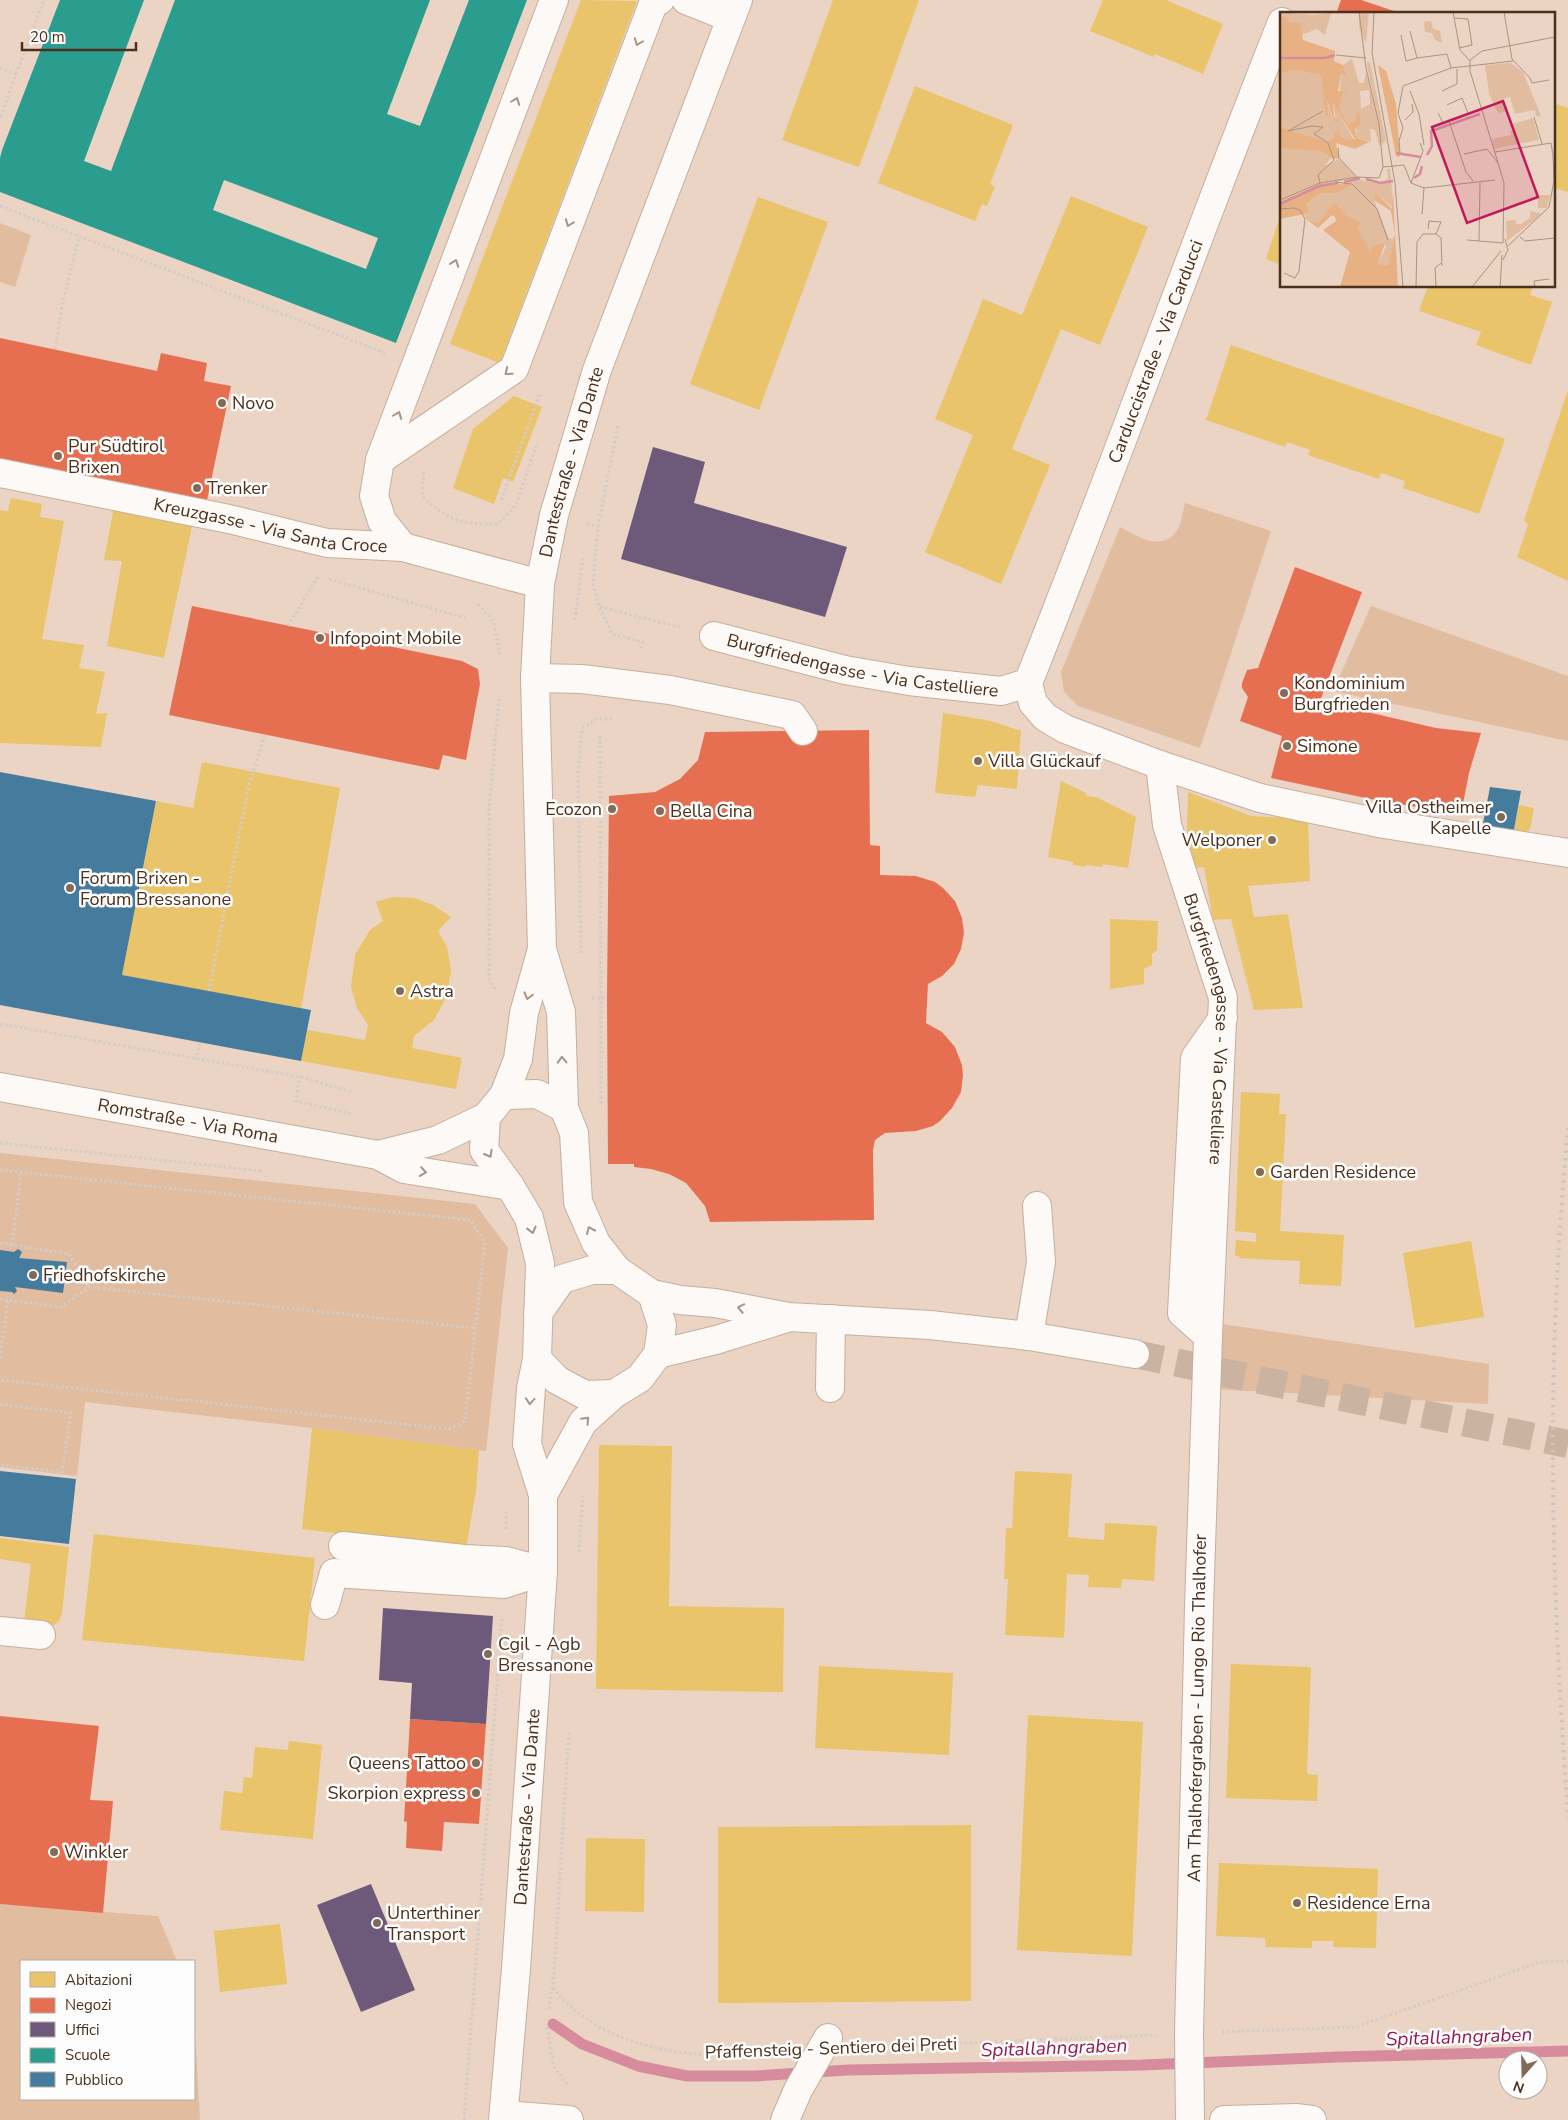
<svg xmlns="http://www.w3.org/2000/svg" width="1568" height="2120" font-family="'Nunito Sans',sans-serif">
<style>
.green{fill:#e1bc9f}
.homes{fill:#e9c46a}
.shops{fill:#e76f51}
.offices{fill:#6d597a}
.schools{fill:#2a9d8f;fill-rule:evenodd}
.public{fill:#457b9d}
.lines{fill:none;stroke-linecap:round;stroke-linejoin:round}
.stream{stroke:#d78c9e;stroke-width:11}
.major-tunnel{stroke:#cbb3a1;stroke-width:28;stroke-dasharray:28 14;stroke-linecap:butt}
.minor-casing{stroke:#c5af9c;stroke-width:30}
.major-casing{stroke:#c5af9c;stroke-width:30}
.path{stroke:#d4ccc6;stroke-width:3;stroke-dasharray:2.5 2.5;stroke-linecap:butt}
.minor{stroke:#fcf9f6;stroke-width:28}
.major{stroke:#fcf9f6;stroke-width:28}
.rail{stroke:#ccc5bf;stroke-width:4;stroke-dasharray:2.5 5;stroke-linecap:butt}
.oneway{stroke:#a49588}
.poi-dot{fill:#836a56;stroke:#fcfcfc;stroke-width:2}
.labels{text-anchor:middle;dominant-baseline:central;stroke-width:5;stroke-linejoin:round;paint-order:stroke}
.street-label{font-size:18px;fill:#4b311b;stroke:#fcfcfc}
.poi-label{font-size:18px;fill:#4b311b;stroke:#fcfcfc;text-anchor:start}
.water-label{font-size:19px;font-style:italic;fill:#911c50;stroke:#fcfcfc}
.inset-river{fill:none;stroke:#d78c9e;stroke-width:2.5}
.inset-road{fill:none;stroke:#ab9380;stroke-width:1}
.view{fill:#c2185b;fill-opacity:0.15;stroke:#c2185b;stroke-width:2.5}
.inset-edge{fill:none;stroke:#4b311b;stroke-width:2.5}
</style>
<rect width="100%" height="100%" fill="#ebd4c3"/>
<g class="green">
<path d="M0 223 31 235 15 287 0 282Z"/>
<path d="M1185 503 1271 531 1200 748 1078 706 1064 692 1061 672 1120 527C1137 536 1160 552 1176 532 1181 526 1183 511 1185 503Z"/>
<path d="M1371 606 1568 676V741L1333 691Z"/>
<path d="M0 1153 475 1204 508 1248 486 1451 312 1428 85 1402 77 1476 0 1467Z"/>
<path d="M1216 1323 1489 1364 1488 1404 1213 1389Z"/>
<path d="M0 1904 158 1916 177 1961H21V2099H194V2013L200 2120H0Z"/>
</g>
<g class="homes">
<path d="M581 0 637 1 500 363 450 344Z"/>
<path d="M833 0H919L859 167 782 140Z"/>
<path d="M1103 0H1166L1223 24 1203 74 1155 54 1154 57 1090 31Z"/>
<path d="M915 86 1013 125 990 184 995 187 987 206 982 204 975 221 878 183Z"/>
<path d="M1554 103 1568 108V192L1554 188Z"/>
<path d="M1071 196 1148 227 1100 345 1061 329 1012 449 1050 465 1001 584 925 552 973 435 935 419 983 299 1022 315Z"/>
<path d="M758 197 828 222 759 410 690 384Z"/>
<path d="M1281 213H1282V265L1266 259Z"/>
<path d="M1428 286H1533L1530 295 1552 302 1531 365 1476 345 1481 332 1419 311Z"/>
<path d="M1231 345 1505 439 1479 514 1403 488 1405 481 1381 473 1379 479 1308 455 1310 450 1287 442 1285 447 1206 420Z"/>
<path d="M1568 390V581L1517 557 1528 525 1524 520Z"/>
<path d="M514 396 542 407 513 482 503 478 494 504 453 488 473 429Z"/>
<path d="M11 498 42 504 40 517 64 521 42 639 84 645 79 668 105 672 96 714 107 713 101 747 0 743V510L8 511Z"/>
<path d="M114 506 193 522 164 658 107 646 122 561 104 560Z"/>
<path d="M943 713 991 721 1021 731 1017 789 978 785 975 797 935 793Z"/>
<path d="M202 762 340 788 301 1009 122 975 156 801 193 808Z"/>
<path d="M1061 781 1086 793V796L1096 797 1136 817 1128 868 1103 864 1102 867 1085 865V867L1073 865V862L1048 857Z"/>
<path d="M1188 792 1251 816 1308 819 1310 881 1248 886 1254 917 1288 914 1303 1008 1254 1010 1231 919 1213 920 1204 867 1194 868 1187 831Z"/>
<path d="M1519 805 1534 808 1530 829 1523 836 1513 835Z"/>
<path d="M392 897 414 898 433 905 451 917 438 931 447 947 451 970 447 996 434 1020 414 1036 412 1048 462 1058 456 1089 301 1061 307 1030 365 1040 368 1025 357 1008 351 987 355 955 370 930 383 921 376 902Z"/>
<path d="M1110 919 1158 921 1157 950 1152 954V965L1144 969V984L1110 989Z"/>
<path d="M1241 1092 1280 1094 1279 1114H1286L1280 1231 1344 1235 1341 1286 1299 1284 1300 1261 1238 1258 1239 1256H1235L1236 1240 1256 1242V1233L1235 1231Z"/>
<path d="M1471 1241 1484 1317 1415 1328 1403 1253Z"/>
<path d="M312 1428 479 1450 476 1490 466 1549 302 1529Z"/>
<path d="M599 1445 672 1446 669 1606 784 1608 783 1692 596 1689Z"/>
<path d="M1015 1471 1072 1474 1068 1537 1104 1540 1105 1523 1157 1526 1154 1581 1122 1579 1121 1588 1088 1587 1089 1575 1067 1574 1064 1638 1005 1635 1008 1579H1004L1006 1528H1012Z"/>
<path d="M94 1534 315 1558 304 1661 82 1640Z"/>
<path d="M0 1538 69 1547 62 1613 59 1621 54 1625 24 1623 31 1564 0 1559Z"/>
<path d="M1231 1664 1311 1667 1307 1774 1318 1775 1317 1801 1226 1798Z"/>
<path d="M819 1666 953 1673 949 1755 815 1748Z"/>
<path d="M1028 1715 1143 1722 1132 1956 1017 1950Z"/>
<path d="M289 1741 322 1745 313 1839 220 1830 224 1791 242 1793 244 1777 252 1778 255 1747 288 1750Z"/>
<path d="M971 1825V2001L718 2003V1827Z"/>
<path d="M586 1838 645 1839 644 1912 585 1911Z"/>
<path d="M1219 1863 1378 1869 1376 1948 1333 1947 1334 1941H1312V1948L1266 1947 1265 1938 1216 1936Z"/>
<path d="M280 1924 287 1984 220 1992 214 1931Z"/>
</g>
<g class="shops">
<path d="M1341 0H1361L1403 14H1336Z"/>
<path d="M0 338 157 371 161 353 207 363 204 381 231 386 206 505 0 462Z"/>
<path d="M1295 567 1362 592 1320 701 1436 728 1481 733 1469 773 1461 814 1380 801 1271 778 1282 736 1240 721 1248 697 1242 688V683L1247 670 1258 668Z"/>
<path d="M192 606 462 661 478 669 480 684 466 760 443 755 439 770 169 715Z"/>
<path d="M869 730 870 845 880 846V875L916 876 935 882 943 888 955 901 962 918 964 933 961 949 954 964 942 976 928 984 926 1023 942 1032 955 1047 962 1065 963 1075 961 1092 952 1108 940 1121 933 1126 916 1131 885 1133 875 1140 873 1150 874 1220 710 1222 705 1206 686 1183 669 1174 651 1169 634 1167V1164H608L607 998 609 796 655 792 680 779 698 760 705 732Z"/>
<path d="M0 1716 99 1726 90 1800 113 1801 103 1913 0 1904Z"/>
<path d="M410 1719 486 1724 479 1824 444 1822 442 1851 406 1848 407 1822 404 1821Z"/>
</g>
<g class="offices">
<path d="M653 447 705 462 694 503 847 547 825 617 621 559Z"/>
<path d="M383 1608 493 1616 486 1724 410 1719 412 1683 379 1680Z"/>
<path d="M371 1884 415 1990 361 2012 317 1905Z"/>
</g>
<path class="schools" d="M60 0H144L84 161 111 171 175 0H430L387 114 420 126 469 0H527L396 343 0 192V158L2 150ZM224 180 378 238 366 269 213 210Z"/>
<g class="public">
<path d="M0 772 156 801 122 975 311 1010 301 1061 0 1005Z"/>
<path d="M1490 787 1521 791 1513 835 1482 829Z"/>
<path d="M18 1249 22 1252 19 1258 67 1262 63 1293 15 1287 17 1291 14 1294 12 1292 0 1291V1250L14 1252Z"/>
<path d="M0 1471 76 1479 69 1544 0 1536Z"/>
</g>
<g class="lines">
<path class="stream" d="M553 2024 582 2044 638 2066 687 2076H756L848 2070 1142 2065 1338 2057 1568 2051"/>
<path class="major-tunnel" d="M1135 1354 1568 1444"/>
<defs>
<g id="minor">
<path d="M686 0 731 18"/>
<path d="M380 460 514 369 653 4 660 0"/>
<path id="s1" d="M0 473 229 519 327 543 403 547 540 584"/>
<path d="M403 547 382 521 374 496 380 460 554 0"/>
<path id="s2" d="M714 636 845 670 909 681 1001 691 1028 683"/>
<path d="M535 678 582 679 670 690 792 715 803 731"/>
<path id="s3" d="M1028 683C1116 463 1195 241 1282 22"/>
<path d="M1028 683 1033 703 1045 717 1065 729 1160 765 1260 798 1384 824 1568 853"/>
<path id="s4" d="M1160 765 1167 825 1223 998 1208 1336 1199 1607 1189 2033 1190 2120"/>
<path id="s5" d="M0 1087 378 1155 404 1169 510 1186"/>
<path d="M378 1155 438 1140 486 1117"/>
<path d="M1029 1336 1041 1262 1037 1206"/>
<path d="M1208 1336 1182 1313 1195 1058 1223 1018"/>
<path d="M830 1388 831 1319"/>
<path d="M343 1546 464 1559 506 1561 543 1571"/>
<path d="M325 1605 334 1573 504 1584 543 1571"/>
<path d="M0 1631 41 1635"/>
<path d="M504 2115 569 2120"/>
<path d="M785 2120 798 2090 828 2038"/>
<path d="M1224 2120 1296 2118 1312 2120"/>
</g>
<g id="major">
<path d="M504 1095 537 1094 564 1108"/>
<path d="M652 1294 680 1300 715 1303 789 1317 930 1325 1029 1336 1135 1354"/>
<path d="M538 1313 562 1279 592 1270H617"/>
<path d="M658 1354 716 1340 787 1318"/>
<path d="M537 1359 557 1380 585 1395 614 1394"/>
<path id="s6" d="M543 1495 583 1422 614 1394 640 1378 658 1354 662 1325 652 1294 617 1270 596 1243 578 1202 574 1133 564 1108 561 1012 542 949 535 678 540 584 554 515 597 370 738 0"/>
<path id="s7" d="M503 2120 516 1969 543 1571V1495L527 1444 531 1388 537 1359 540 1263 529 1218 510 1186 484 1150 486 1117 504 1095 518 1059 524 1013 542 949"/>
</g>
</defs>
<use href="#minor" class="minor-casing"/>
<use href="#major" class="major-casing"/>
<g class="path">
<path d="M0 68 16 74 0 119"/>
<path d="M16 74 44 0"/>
<path d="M0 206 385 353"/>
<path d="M55 349 62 306 79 236"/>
<path d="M618 426 598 527 593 584 599 606 612 634 643 642 640 651"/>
<path d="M424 472 422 496C447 520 464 525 498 524L516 505 536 446"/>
<path d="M501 500 540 394"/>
<path d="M587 524 598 527"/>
<path d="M329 579 465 618"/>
<path d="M478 604 493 621 500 654"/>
<path d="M600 607 683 628"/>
<path d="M575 620 583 557"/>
<path d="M288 626 319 575"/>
<path d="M600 736 601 1106"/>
<path d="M581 953 578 773 582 729 596 719H613"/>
<path d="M495 989 489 980V809L499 697"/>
<path d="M209 991 248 788 265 735"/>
<path d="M592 998H607"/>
<path d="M0 1024 301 1077 299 1078 296 1101 352 1114"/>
<path d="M196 1060 200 1042"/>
<path d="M301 1077 354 1093"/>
<path d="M0 1143 263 1171"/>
<path d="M0 1170 470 1220 485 1242 465 1421 449 1429 0 1380"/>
<path d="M0 1243 69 1254 89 1287"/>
<path d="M12 1245 21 1173"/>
<path d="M0 1299 61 1307 89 1287 475 1328"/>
<path d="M0 1358 8 1300"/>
<path d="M0 1404 71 1413 62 1472 0 1465"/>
<path d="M506 1529V1512"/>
<path d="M579 1552 583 1496"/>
<path d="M553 1988C594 2039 661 2055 724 2055 743 2055 763 2053 782 2051"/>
<path d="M549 2009 554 1974 569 1731"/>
<path d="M547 2027 554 2067 568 2085"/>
<path d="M1222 2032 1356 2027 1540 1962 1568 1961"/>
<path d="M860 2047 1156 2035"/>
<path d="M464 2120 502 1617"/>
</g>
<use href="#minor" class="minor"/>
<use href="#major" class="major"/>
<path class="rail" d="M1568 1128C1559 1228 1553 1329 1553 1430 1552 1559 1559 1689 1568 1818"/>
</g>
<defs><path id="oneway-chevron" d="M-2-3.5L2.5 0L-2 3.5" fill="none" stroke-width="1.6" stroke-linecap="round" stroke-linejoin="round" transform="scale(1.25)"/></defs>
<g class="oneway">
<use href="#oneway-chevron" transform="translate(638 42) rotate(111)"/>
<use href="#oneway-chevron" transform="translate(516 101) rotate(-69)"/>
<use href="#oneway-chevron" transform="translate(569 223) rotate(111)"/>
<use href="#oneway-chevron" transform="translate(455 263) rotate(-70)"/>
<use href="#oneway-chevron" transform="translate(508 372) rotate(141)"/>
<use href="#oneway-chevron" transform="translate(398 415) rotate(-69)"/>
<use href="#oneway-chevron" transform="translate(528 996) rotate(106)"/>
<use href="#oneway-chevron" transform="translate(562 1060) rotate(-92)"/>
<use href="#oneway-chevron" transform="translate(489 1154) rotate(60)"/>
<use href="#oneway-chevron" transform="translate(423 1172) rotate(9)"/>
<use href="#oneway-chevron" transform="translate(532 1230) rotate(76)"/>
<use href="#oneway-chevron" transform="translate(590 1230) rotate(-114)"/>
<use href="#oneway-chevron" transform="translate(741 1308) rotate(-169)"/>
<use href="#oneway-chevron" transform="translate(530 1401) rotate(94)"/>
<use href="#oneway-chevron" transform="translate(586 1420) rotate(-47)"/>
</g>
<g class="poi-dot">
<circle cx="222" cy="403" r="5"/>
<circle cx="58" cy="456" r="5"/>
<circle cx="197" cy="488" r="5"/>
<circle cx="320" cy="638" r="5"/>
<circle cx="1284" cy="693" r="5"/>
<circle cx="1287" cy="746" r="5"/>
<circle cx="978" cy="761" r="5"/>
<circle cx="612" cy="809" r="5"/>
<circle cx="660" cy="811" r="5"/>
<circle cx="1501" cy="817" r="5"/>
<circle cx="1272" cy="840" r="5"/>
<circle cx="70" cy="888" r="5"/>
<circle cx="400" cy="991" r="5"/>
<circle cx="1260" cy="1172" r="5"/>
<circle cx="33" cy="1275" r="5"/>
<circle cx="488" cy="1654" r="5"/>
<circle cx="476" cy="1763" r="5"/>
<circle cx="476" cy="1793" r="5"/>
<circle cx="54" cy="1852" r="5"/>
<circle cx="1297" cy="1903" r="5"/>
<circle cx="377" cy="1923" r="5"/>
</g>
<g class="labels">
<g class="street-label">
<text stroke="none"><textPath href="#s3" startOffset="355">Carduccistraße - Via Carducci</textPath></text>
<text stroke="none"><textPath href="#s6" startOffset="1118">Dantestraße - Via Dante</textPath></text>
<text stroke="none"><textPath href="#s1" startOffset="276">Kreuzgasse - Via Santa Croce</textPath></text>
<text stroke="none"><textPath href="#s2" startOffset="152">Burgfriedengasse - Via Castelliere</textPath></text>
<text stroke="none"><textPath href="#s4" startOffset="271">Burgfriedengasse - Via Castelliere</textPath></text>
<text stroke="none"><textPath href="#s5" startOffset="191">Romstraße - Via Roma</textPath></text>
<text transform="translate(1197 1708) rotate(-89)">Am Thalhofergraben - Lungo Rio Thalhofer</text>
<text stroke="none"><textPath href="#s7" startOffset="314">Dantestraße - Via Dante</textPath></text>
<text transform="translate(831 2048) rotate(-2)">Pfaffensteig - Sentiero dei Preti</text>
</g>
<g class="poi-label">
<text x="232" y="403">Novo</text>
<text x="68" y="446">Pur Südtirol<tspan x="68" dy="21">Brixen</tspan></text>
<text x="207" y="488">Trenker</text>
<text x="330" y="638">Infopoint Mobile</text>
<text x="1294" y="683">Kondominium<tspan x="1294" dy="21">Burgfrieden</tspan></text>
<text x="1297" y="746">Simone</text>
<text x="988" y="761">Villa Glückauf</text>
<text x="1491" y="807" text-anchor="end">Villa Ostheimer<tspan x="1491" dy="21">Kapelle</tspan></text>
<text x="602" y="809" text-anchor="end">Ecozon</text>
<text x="670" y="811">Bella Cina</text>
<text x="1262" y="840" text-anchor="end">Welponer</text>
<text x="80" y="878">Forum Brixen -<tspan x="80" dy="21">Forum Bressanone</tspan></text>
<text x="410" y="991">Astra</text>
<text x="1270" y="1172">Garden Residence</text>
<text x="43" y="1275">Friedhofskirche</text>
<text x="498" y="1644">Cgil - Agb<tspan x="498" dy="21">Bressanone</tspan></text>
<text x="466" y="1763" text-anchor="end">Queens Tattoo</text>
<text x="466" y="1793" text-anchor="end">Skorpion express</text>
<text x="64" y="1852">Winkler</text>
<text x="1307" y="1903">Residence Erna</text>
<text x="387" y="1913">Unterthiner<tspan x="387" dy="21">Transport</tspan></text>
</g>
<g class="water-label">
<text transform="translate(1459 2037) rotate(-2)">Spitallahngraben</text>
<text transform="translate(1054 2048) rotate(-2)">Spitallahngraben</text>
</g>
</g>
<g transform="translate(1280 12)">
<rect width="275" height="275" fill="#ebd4c3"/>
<path d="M0 0 33 3 51 1 45 23 37 17 21 23 6 4 0 5ZM79 0H89L86 31 79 15ZM151 9 153 17 160 19 162 31 154 27 152 21 145 20 144 10ZM72 47 79 71H84L86 59 100 113 87 54V50H90L106 129 99 134 95 118 90 117 91 130 77 126 76 108 69 112 59 97 61 61 67 65 63 53ZM89 78 90 92 81 97 80 79ZM231 51 243 60 261 104 257 105 254 98 235 102 230 85 223 87 227 99 219 101 216 98 209 81 205 53ZM14 58 41 63 45 103 46 87 53 107 56 108 53 90 74 128H65L60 123 61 120 54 127 45 129 0 115V62ZM253 106 259 128 214 137 212 127 231 123 230 119 234 118 233 112ZM0 136 40 137 51 146 44 154 59 147 77 165 35 175 0 189ZM107 157H110L114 197 95 180 94 188 109 227 115 226 110 253 98 252 106 235 105 232 91 240 77 216 82 211 66 203 54 190 38 211 26 207 24 202 29 201 27 191 41 181H56L67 170 78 167 98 172 108 167ZM258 183H270L267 196H258ZM250 199 262 202 227 229 226 209 236 208V212H241L250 206Z" fill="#e1bc9f" fill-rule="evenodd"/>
<path d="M6 4 11 11H20L23 28 55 39 54 49 63 53 67 65 61 61 58 79 69 81 62 82 59 97 69 112 76 108 77 100 80 103V112L75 118 77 126 89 130 75 137 56 131 59 147 51 146 39 137 38 139 0 136V115L45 129 54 127 55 120 61 119 60 123 65 128 75 127 53 91 54 104 59 111 54 109 47 88 48 104 45 103 41 63 14 58 0 62V5ZM98 53 106 59 116 92 120 145 116 144ZM68 171 71 173 56 181H41L27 191 29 201 0 207V189L35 175ZM95 180 112 197 113 183 118 275H60L70 240 43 218 56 209 55 205 52 203 38 216 26 207 38 211 54 190 66 203 82 211 77 216 91 240 92 234 105 231 98 252 109 253 115 222 111 199 94 188Z" fill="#e7b184"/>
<path class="inset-river" d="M0 46H46L55 43M116 141 141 145M147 143 152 134 151 119 200 102M134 166 140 162 142 154M86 167 100 171 113 169M64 170 80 166M0 192 39 174 58 171"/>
<path class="inset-road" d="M94 0 92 41 115 171 123 275M173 0 180 38 190 49M224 0 232 47 250 66 252 71 269 68M174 6 188 7 192 33 179 36M130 19 137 46 167 42 171 56M121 23 126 49 137 46M56 43 86 46M130 79 139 102 144 133M162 79 177 72V57M167 93 182 86 188 101M158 101 163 111 200 98M254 105 262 132M125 108 133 100 132 92M169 109 186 160 193 169M8 119 32 114 43 115 34 122 48 131 54 148 38 163 40 171M8 119 43 99M58 136 59 146 77 165M215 140 271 131 273 143 274 169 269 195 228 234M120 141 119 129 123 116 118 101 123 74 171 56 233 49M184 142 207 137 218 151 224 171 223 231M218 151 190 59V48L202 39 275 25M103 155 124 153 131 171 144 176 215 168M55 170 72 172 97 197 108 228M131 171 143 139 140 131M0 188 40 171 77 165 99 166 103 155 99 112 86 56 79 0M0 197 14 196 20 198 25 207 19 259 15 266 4 261M142 202 144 176M148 217 149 209 161 210 156 222M240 225 245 229 275 226M187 228 223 231M199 229 200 171M223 248 228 238 225 227M136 275 137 230 143 222H156L161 226 162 254M156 275 155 256 161 251M192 275 221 239M220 275 222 243M255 275 254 269 269 267"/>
<path class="view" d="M223 89 258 185 187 211 152 115Z"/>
<rect width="275" height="275" class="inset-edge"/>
</g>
<rect x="20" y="1960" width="175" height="140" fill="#fcfcfc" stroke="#b5aba2"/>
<rect x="30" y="1972" width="25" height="15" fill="#e9c46a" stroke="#b5aba2"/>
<text x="65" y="1985" font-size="15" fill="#4b311b">Abitazioni</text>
<rect x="30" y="1998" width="25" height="15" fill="#e76f51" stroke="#b5aba2"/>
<text x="65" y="2010" font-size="15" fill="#4b311b">Negozi</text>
<rect x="30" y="2022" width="25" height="15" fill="#6d597a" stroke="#b5aba2"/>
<text x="65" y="2035" font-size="15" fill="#4b311b">Uffici</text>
<rect x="30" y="2048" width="25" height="15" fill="#2a9d8f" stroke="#b5aba2"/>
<text x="65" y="2060" font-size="15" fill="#4b311b">Scuole</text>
<rect x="30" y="2072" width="25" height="15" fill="#457b9d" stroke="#b5aba2"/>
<text x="65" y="2085" font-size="15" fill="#4b311b">Pubblico</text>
<g transform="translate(1523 2075) rotate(200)"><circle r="24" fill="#fcfcfc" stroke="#b5aba2"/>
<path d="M0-4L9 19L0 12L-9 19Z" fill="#836a56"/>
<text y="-8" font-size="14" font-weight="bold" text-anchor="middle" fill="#4b311b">N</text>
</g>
<path d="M22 42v8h114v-8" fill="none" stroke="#4b311b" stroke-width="2.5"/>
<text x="30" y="42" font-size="15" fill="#4b311b" stroke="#fcfcfc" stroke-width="4" paint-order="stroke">20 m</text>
</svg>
